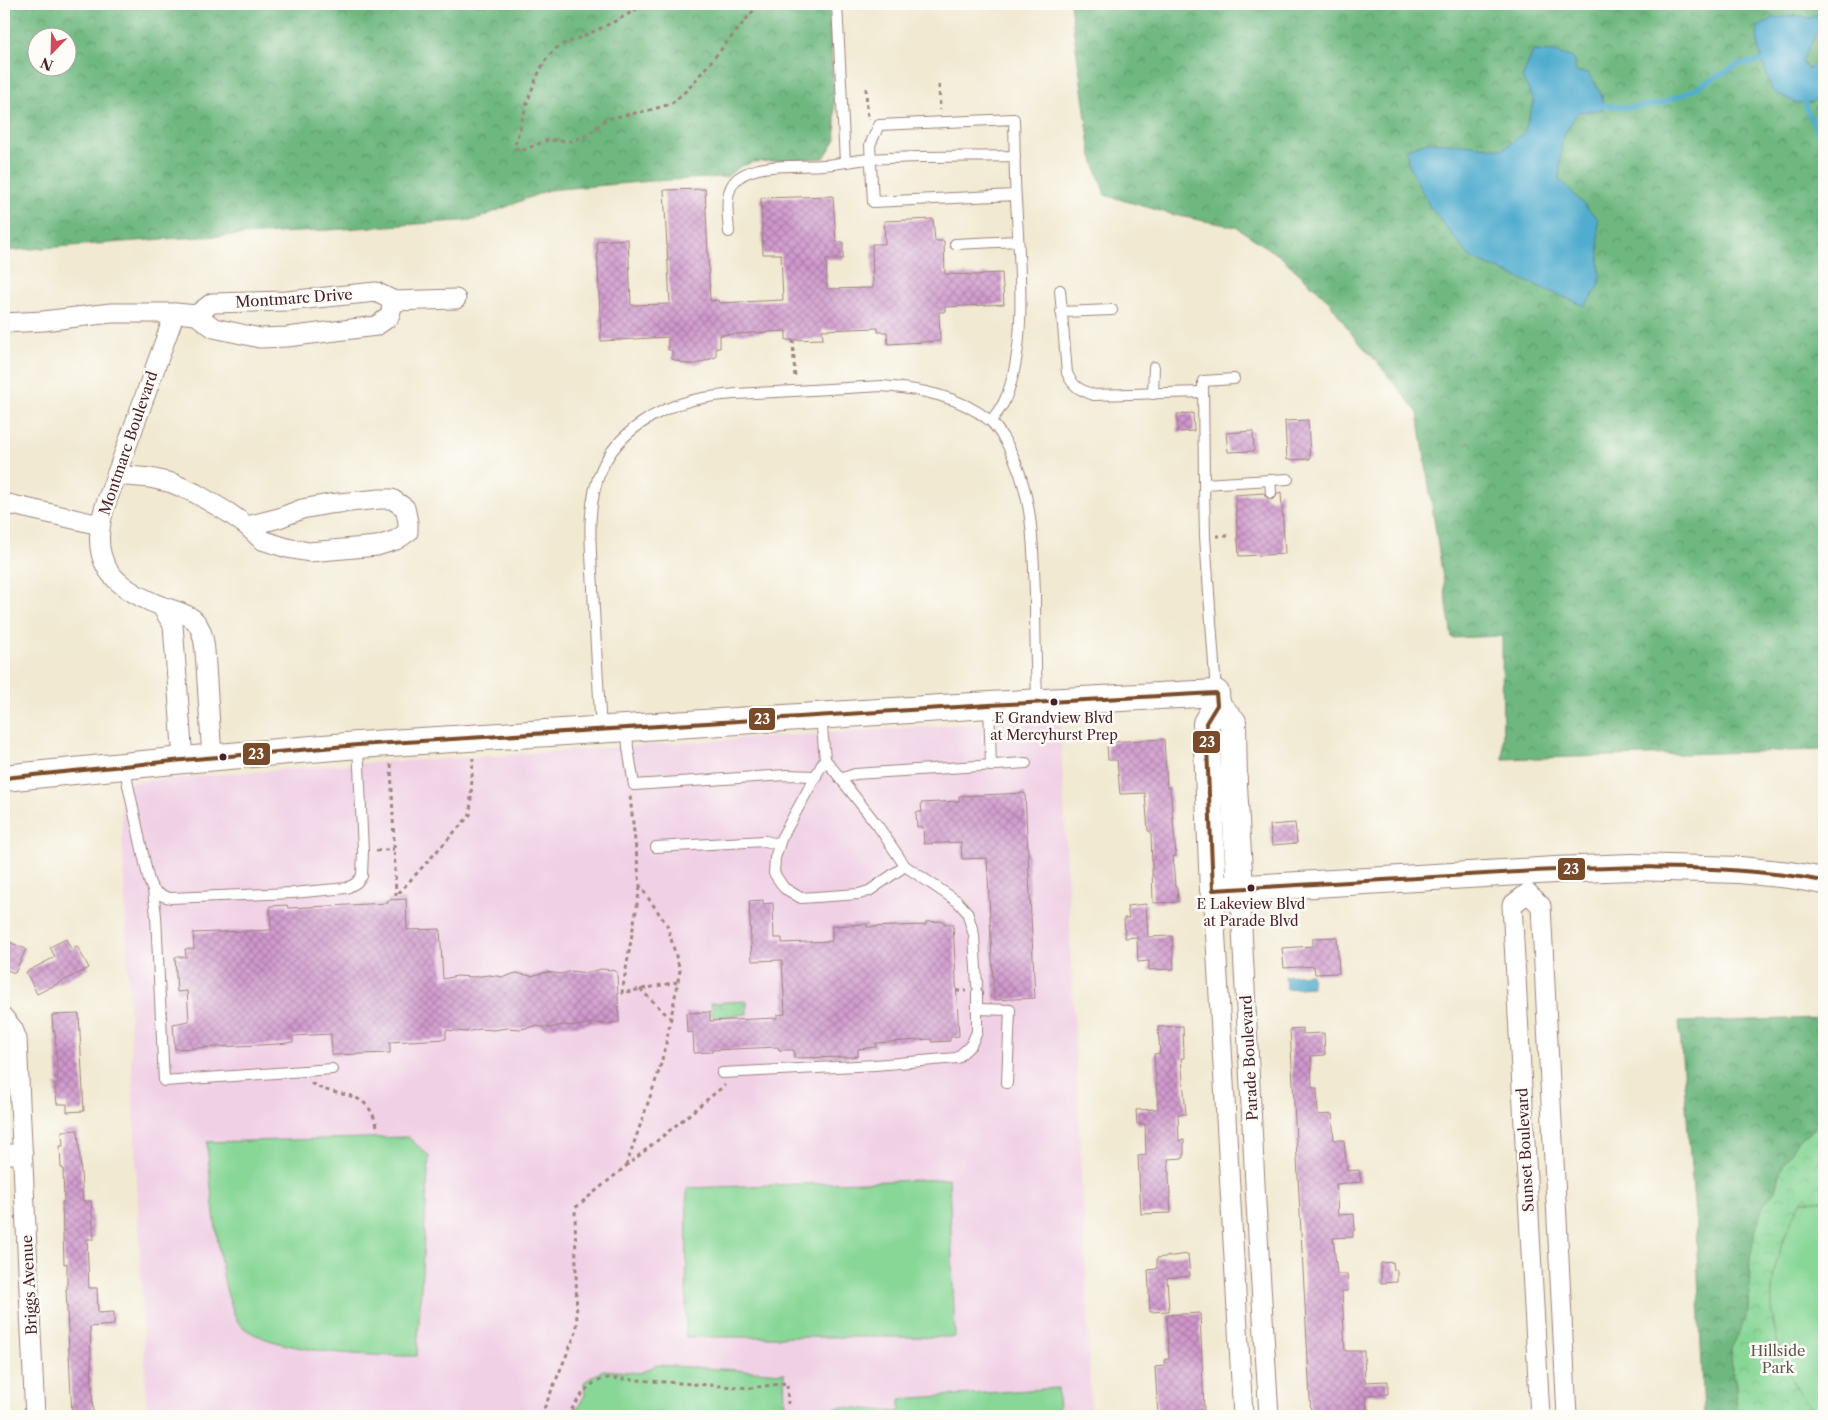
<svg xmlns="http://www.w3.org/2000/svg" width="1828" height="1420" font-family="'Libre Caslon Text',serif">
<style>
.built{fill:#f0d0e5}
.grass{fill:url(#grass-dots);stroke:#697b61}
.forest{fill:url(#forest-crowns);stroke:#5c6c56;fill-rule:evenodd}
.park{fill:url(#park-crowns);stroke:#697b61}
.pitch{fill:#88d797;stroke:#697b61}
.water{fill:#51adcf;stroke:#4e667d}
.lines{fill:none;stroke-linecap:round;stroke-linejoin:round}
.stream{stroke:#51adcf;stroke-width:5}
.building{fill:url(#building-cross-hatch)}
.lane-casing{stroke:#9e847e;stroke-width:12}
.street-casing{stroke:#9e847e;stroke-width:21}
.secondary-casing{stroke:#9e847e;stroke-width:28}
.path{stroke:#9e847e;stroke-width:3;stroke-dasharray:4 4;stroke-linecap:butt}
.lane{stroke:#fff;stroke-width:10}
.street{stroke:#fff;stroke-width:19}
.secondary{stroke:#fff;stroke-width:26}
.bus-1-casing{stroke:#fdfcf7;stroke-width:8}
.bus-1{stroke:#7a4b2a;stroke-width:4}
.bus-dot{fill:#4a1f2b;stroke:#fdfcf7;stroke-width:2}
.labels{text-anchor:middle;dominant-baseline:central;stroke-width:5;stroke-linejoin:round;paint-order:stroke}
.bus-label{font-size:14px;fill:#4a1f2b;stroke:#fdfcf7}
.street-label{font-size:15px;fill:#4a1f2b;stroke:#fdfcf7}
.park-label{font-size:15px;fill:#5d564b;stroke:#fdfcf7}
.line-badge{stroke:#fdfcf7;stroke-width:2}
.badge-label{font-size:14px;text-anchor:middle;font-weight:bold;fill:#fff}
</style>
<defs>
<pattern id="grass-dots" width="8" height="8" patternUnits="userSpaceOnUse" patternTransform="scale(1.25)"><rect width="8" height="8" fill="#88d797"/><path d="M2 2h.1M6 6h.1" fill="none" stroke="#77b882" stroke-width="1.8" stroke-linecap="round"/></pattern>
<pattern id="forest-crowns" width="20" height="18" patternUnits="userSpaceOnUse" patternTransform="scale(1.25)"><rect width="20" height="18" fill="#6eb880"/><path d="M2 6a3 3 0 1 1 6 0M12 15a3 3 0 1 1 6 0" fill="none" stroke="#5c9569"/></pattern>
<pattern id="park-crowns" width="20" height="18" patternUnits="userSpaceOnUse" patternTransform="scale(1.25)"><rect width="20" height="18" fill="#88d797"/><path d="M2 6a3 3 0 1 1 6 0M12 15a3 3 0 1 1 6 0" fill="none" stroke="#77b882"/></pattern>
<pattern id="building-cross-hatch" width="8" height="8" patternUnits="userSpaceOnUse" patternTransform="scale(1.25)"><rect width="8" height="8" fill="#cf97cc"/><path d="M0 0l8 8M0 8l8-8" fill="none" stroke="#aa7ba6"/></pattern>
</defs>
<rect width="100%" height="100%" fill="#fdfcf7"/>
<filter id="ink" filterUnits="userSpaceOnUse"><feTurbulence type="fractalNoise" baseFrequency=".02" numOctaves="2"/><feDisplacementMap in="SourceGraphic" scale="10" xChannelSelector="R" yChannelSelector="G"/><feConvolveMatrix kernelMatrix="1 2 1 2 8 2 1 2 1" color-interpolation-filters="sRGB"/></filter>
<filter id="wash" filterUnits="userSpaceOnUse"><feTurbulence type="fractalNoise" baseFrequency=".0096" numOctaves="4" result="noise"/><feDisplacementMap in="SourceGraphic" scale="20" xChannelSelector="R" yChannelSelector="G"/><feGaussianBlur stdDeviation="1.12" result="paint"/><feColorMatrix in="noise" values="0 0 0 0 0 0 0 0 0 0 0 0 0 0 0 0 0 1.4 0 .05"/><feComposite in="paint" operator="in"/></filter>
<g filter="url(#wash)">
<rect width="100%" height="100%" fill="#f1e9d1"/>
<path class="built" d="M1060 718 1087 1296 1091 1416H147L120 783 336 765 478 757 619 747Z"/>
<path class="grass" d="M4 1038C9 1055 13 1108 4 1122Z"/>
<g class="forest">
<path d="M4 4H829L836 139 824 158 753 162 739 167 726 177 652 181 548 190 474 220 299 232 163 239 4 251ZM38 38H68V68H38Z"/>
<path d="M1070 4H1824V750L1503 759 1502 636 1452 638 1418 413 1377 362 1354 337 1328 300 1280 256 1236 227 1174 215 1105 195 1091 153Z"/>
<path d="M1824 1018V1122L1797 1141 1780 1171 1775 1190 1763 1206 1750 1259 1749 1312 1731 1350 1732 1370 1736 1383 1737 1416H1704L1696 1227 1679 1022Z"/>
</g>
<g class="park">
<path d="M747 1001V1014L713 1017 711 1003Z"/>
<path d="M1824 1122V1416H1737L1736 1383 1732 1370 1731 1349 1749 1312 1750 1259 1755 1232 1763 1206 1775 1190 1780 1171 1797 1141Z"/>
</g>
<g class="pitch">
<path d="M408 1137 429 1156 417 1356C378 1356 262 1354 237 1321 235 1318 233 1311 232 1307 224 1288 222 1268 219 1248 213 1213 210 1178 207 1142Z"/>
<path d="M949 1179 955 1337H686L687 1188Z"/>
<path d="M1802 1200 1824 1201V1416H1817C1781 1377 1763 1316 1776 1264 1781 1241 1791 1221 1802 1200Z"/>
<path d="M657 1365 784 1373 785 1406 777 1416H577V1409L585 1395 584 1382 603 1370 640 1373Z"/>
<path d="M1058 1388 1059 1416H825L828 1410 843 1407 900 1412V1399Z"/>
</g>
<g class="water">
<path d="M1824 11V24L1820 25 1802 61 1807 69 1819 63 1824 84 1813 102 1798 104 1772 91 1758 47 1757 28 1773 18 1793 16 1811 18Z"/>
<path d="M1533 51 1554 52 1573 58 1576 72 1588 73 1601 93 1603 110 1578 112 1562 139 1559 179 1598 219 1600 285 1585 306 1471 258 1430 207 1408 163 1407 149 1428 142 1465 144 1503 149 1524 133 1534 101 1522 78Z"/>
<path d="M1311 974 1312 987 1286 989 1285 976Z"/>
</g>
<g class="lines">
<g class="stream">
<path d="M1804 103 1824 148"/>
<path d="M1603 105 1627 108 1660 104 1691 91 1738 65 1762 61"/>
</g>
</g>
<g id="blocks">
<g class="building">
<path d="M705 189 710 301 718 300 719 303 783 300 781 254H763L761 198 833 196 836 242H843V259H826L827 289 873 288 872 244H885L884 221 933 219 935 241H944L945 274 982 275V274L1002 273 1004 304 945 307V312H939L940 341 888 344 887 332H878V328L822 330 823 339 793 340H786V331L720 335V348H716V357L696 364H687L672 359V350H668V337L601 341 597 241 628 239 631 305 670 304 664 190Z"/>
<path d="M1193 413 1194 431 1178 432 1177 414Z"/>
<path d="M1308 420 1310 459 1287 460 1285 421Z"/>
<path d="M1253 431 1254 451 1228 452 1226 433Z"/>
<path d="M1281 492 1285 554 1239 556 1235 495 1264 493 1266 497 1271 500 1275 498 1278 493Z"/>
<path d="M1164 739 1167 788 1170 787 1175 844 1176 856H1173L1175 887H1177L1178 902 1153 903 1151 831H1148L1145 793 1120 794 1117 760H1108L1107 742Z"/>
<path d="M1025 793 1035 998 994 1000 987 858 962 859 961 842 924 844 923 827H917L916 812H922L921 803 959 801V796Z"/>
<path d="M1295 823 1297 843 1272 845 1270 825Z"/>
<path d="M406 899 407 930 440 929 443 979 457 976 473 977 489 975 504 977 516 973 531 976 547 972 561 974 571 971 587 973 601 969 612 970 617 972 619 1022 605 1024 591 1023 577 1026 563 1025 549 1028 536 1026 521 1029 507 1028 494 1030 480 1029 467 1032 446 1030V1039L390 1042V1053L332 1055 331 1034 293 1036V1042L279 1044 175 1049 173 1024 189 1021 187 991 177 992 175 957H186L185 949H194L193 933 271 930 270 906 287 905 288 908 388 903V900Z"/>
<path d="M763 900V904L773 903 774 938H782V943L832 941V926L867 924V927L926 925V922L944 921V924H953L959 1036 950 1037V1041L932 1042V1039L876 1043V1047L858 1049V1056L852 1057 794 1058V1050H779L778 1047 712 1050V1052L694 1053 693 1032 687 1033 686 1013 710 1012V1021L777 1018V1015L785 1014 782 960 752 961 749 901Z"/>
<path d="M1146 904 1148 937 1172 936 1174 969 1149 970V961L1138 962 1137 937 1125 938 1124 918H1129L1127 906Z"/>
<path d="M1337 937 1339 973 1315 974 1314 966 1284 968 1282 948 1313 946V938Z"/>
<path d="M66 939 71 949 77 946 89 968 37 994 26 972 55 957 50 947Z"/>
<path d="M4 940 26 949 15 973 4 969Z"/>
<path d="M79 1014 84 1111 67 1112V1104H57L55 1084H58L55 1031H53L52 1015Z"/>
<path d="M1183 1026 1184 1058H1181L1186 1114H1178L1179 1141 1184 1140V1158L1168 1159 1171 1213 1141 1214 1138 1156 1146 1155 1145 1124H1137L1136 1110 1158 1109 1154 1054 1160 1053 1158 1027Z"/>
<path d="M1303 1028V1034L1324 1033 1325 1055 1311 1056 1312 1088H1317L1318 1115 1332 1114 1334 1140H1344L1347 1171 1359 1170 1361 1182 1336 1184 1338 1215 1354 1214 1355 1230H1353V1237L1333 1238 1337 1274H1347L1348 1291H1342L1345 1351H1364L1365 1382 1388 1381V1394L1366 1395 1367 1413 1311 1416 1290 1029Z"/>
<path d="M78 1130 83 1201H91L94 1239H87L89 1288H97L98 1313 114 1312V1325L90 1327 93 1416H72L66 1289H67V1263L64 1264 62 1202H64L63 1168H61L60 1146H63L62 1131Z"/>
<path d="M1188 1254 1190 1276 1167 1278 1169 1311 1150 1312 1148 1270 1157 1269V1258Z"/>
<path d="M1393 1262 1394 1270H1397V1282L1381 1283V1263Z"/>
<path d="M1200 1313 1204 1410 1186 1411 1187 1415 1158 1416 1155 1367 1165 1366V1359H1169L1167 1315Z"/>
</g>
</g>
</g>
<g filter="url(#ink)">
<use href="#blocks" fill-opacity="0" stroke="#9e847e" stroke-width="1"/>
<g class="lines">
<defs>
<g id="lane">
<path d="M837 4 845 162"/>
<path d="M729 232C728 215 723 190 738 178 759 162 799 167 824 165 839 164 854 160 870 159 918 156 966 157 1015 156"/>
<path d="M955 244 1018 241"/>
<path d="M1060 290 1067 373C1073 387 1080 390 1094 395L1203 392"/>
<path d="M1061 312 1112 310"/>
<path d="M1153 394 1154 367"/>
<path d="M991 421C995 415 1001 408 1004 402 1029 347 1019 260 1016 200 1014 173 1015 146 1014 119L879 125 870 145 873 202 1015 195"/>
<path d="M1270 480 1271 493"/>
<path d="M1204 484 1203 381 1234 379"/>
<path d="M1216 692 1205 537 1204 484 1288 479"/>
<path d="M989 705 991 766"/>
<path d="M821 717 825 759 781 839 775 858 774 873 784 888 801 898 859 894 869 891 905 866 878 826 825 759"/>
<path d="M601 729C598 682 595 635 593 588 591 550 585 505 602 468 618 433 656 409 693 400 720 394 748 393 776 392 811 390 847 388 882 386 920 389 959 396 989 420 996 425 1002 436 1007 444 1033 491 1033 543 1035 595 1035 631 1036 666 1037 702"/>
<path d="M627 729 628 748 634 785 786 775 816 776"/>
<path d="M125 767 128 785 148 877C151 890 157 895 170 898L293 893 347 888 356 883 362 876 363 851 358 745"/>
<path d="M841 779 855 774 1026 763"/>
<path d="M656 847 765 841 779 844"/>
<path d="M905 866 957 901 967 912 974 935 977 985"/>
<path d="M153 890 156 916 164 1081 332 1069"/>
<path d="M978 1009 1010 1010 1007 1083"/>
<path d="M722 1073 875 1065 957 1058 971 1045 977 1032V993"/>
</g>
<g id="street">
<path d="M394 301 456 299"/>
<path d="M175 313 105 506C88 561 110 586 161 606 172 610 184 612 193 619 202 627 204 640 205 651L212 757"/>
<path d="M4 323 43 321 111 313H175L196 315 214 328 260 338 287 337 376 326 389 317 394 301 376 292 287 301 212 303 196 315"/>
<path d="M116 475 150 478 172 483 195 493 229 513 247 526 262 540 287 548 309 552 377 546 396 540 408 532V522L405 508 392 499H380L329 504 302 509 279 518 247 526"/>
<path d="M4 503 100 525"/>
<path d="M161 606 173 625 183 760"/>
<path d="M1213 890 1243 1416"/>
<path d="M1240 890 1256 1203 1269 1416"/>
<path d="M4 1018 13 1029 17 1039 35 1416"/>
<path d="M4 1154H23"/>
<path d="M1540 1416 1512 905 1528 893 1541 906 1567 1416"/>
</g>
<g id="secondary">
<path d="M1217 705 1233 722 1234 785 1240 890"/>
<path d="M4 778 183 760 358 745 989 705 1216 693 1217 705 1206 723 1213 890 1555 870 1631 867 1740 870 1790 875 1824 881"/>
</g>
</defs>
<use href="#lane" class="lane-casing"/>
<use href="#street" class="street-casing"/>
<use href="#secondary" class="secondary-casing"/>
<g class="path">
<path d="M644 4C624 18 601 28 579 38 573 41 567 42 561 45 536 58 523 119 515 145L516 149 521 151 548 140 572 141 589 134 606 119 650 110 671 104 689 88 748 17 757 6 762 4"/>
<path d="M939 85 940 110"/>
<path d="M866 88 867 111 869 120"/>
<path d="M793 340 795 380"/>
<path d="M1216 536H1230"/>
<path d="M391 764 396 896 470 815 473 758"/>
<path d="M376 851 394 849"/>
<path d="M640 887 622 993 677 982"/>
<path d="M640 989 670 1018"/>
<path d="M956 991H966"/>
<path d="M311 1083C338 1101 366 1085 377 1126"/>
<path d="M626 1166 659 1071 666 1044 680 970 667 925 640 886 630 796"/>
<path d="M541 1416 577 1330 575 1208 725 1085"/>
<path d="M566 1416C581 1400 583 1383 608 1378L751 1388 787 1383 788 1404"/>
</g>
<use href="#lane" class="lane"/>
<use href="#street" class="street"/>
<use href="#secondary" class="secondary"/>
<defs>
<path id="bus-1" d="M4 778 183 760 358 745 989 705 1216 693 1217 705 1206 723 1213 890C1304 885 1394 879 1485 874 1598 867 1712 861 1824 881"/>
</defs>
<use href="#bus-1" class="bus-1-casing"/>
<use href="#bus-1" class="bus-1"/>
</g>
</g>
<g class="bus-dot">
<circle cx="1054" cy="702" r="4.5"/>
<circle cx="223" cy="757" r="4.5"/>
<circle cx="1251" cy="888" r="4.5"/>
</g>
<g class="labels">
<g class="bus-label">
<text x="1054" y="718">E Grandview Blvd<tspan x="1054" dy="17">at Mercyhurst Prep</tspan></text>
<text x="1251" y="904">E Lakeview Blvd<tspan x="1251" dy="17">at Parade Blvd</tspan></text>
</g>
<g class="street-label">
<text transform="translate(294 298) rotate(-4)">Montmarc Drive</text>
<text transform="translate(128 443) rotate(-71)">Montmarc Boulevard</text>
<text transform="translate(1249 1058) rotate(-93)">Parade Boulevard</text>
<text transform="translate(1525 1150) rotate(-93)">Sunset Boulevard</text>
<text transform="translate(29 1285) rotate(-93)">Briggs Avenue</text>
</g>
<g class="park-label">
<text x="1778" y="1350">Hillside<tspan x="1778" dy="17">Park</tspan></text>
</g>
</g>
<g class="line-badge">
<rect x="748" y="707" width="28" height="24" rx="5" fill="#7a4b2a"/>
<rect x="1192" y="730" width="29" height="24" rx="5" fill="#7a4b2a"/>
<rect x="242" y="742" width="29" height="24" rx="5" fill="#7a4b2a"/>
<rect x="1557" y="857" width="29" height="24" rx="5" fill="#7a4b2a"/>
</g>
<g class="badge-label">
<text x="762" y="724">23</text>
<text x="1207" y="747">23</text>
<text x="256" y="759">23</text>
<text x="1571" y="874">23</text>
</g>
<rect width="1828" height="1420" fill="none" stroke="#fdfcf7" stroke-width="20"/>
<g transform="translate(52 52) rotate(203)"><circle r="24" fill="#fdfcf7" stroke="#b5a4a5"/>
<path d="M0-4L9 19L0 12L-9 19Z" fill="#d1495b"/>
<text y="-8" font-size="14" font-weight="bold" text-anchor="middle" fill="#4a1f2b">N</text>
</g>
</svg>
